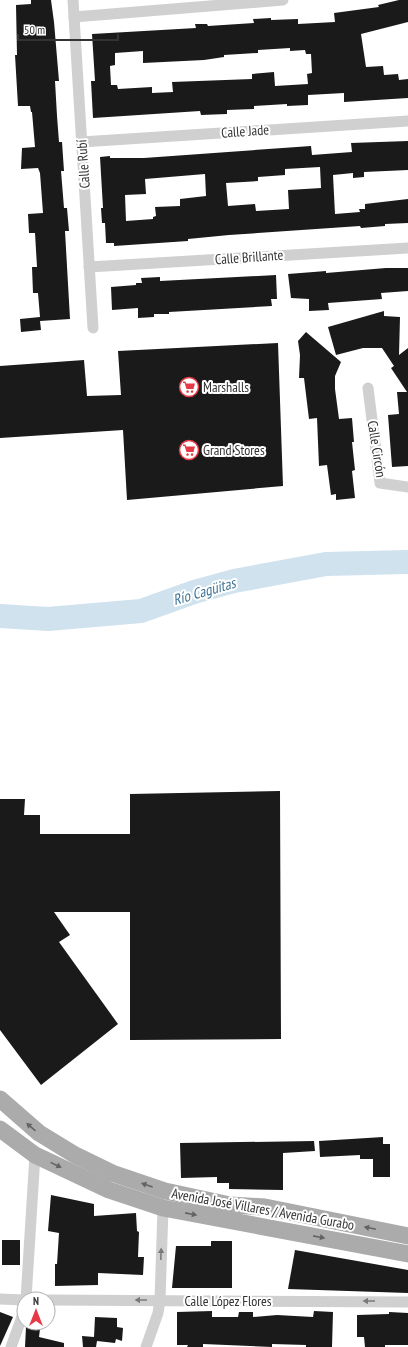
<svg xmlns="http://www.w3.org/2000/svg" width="408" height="1347" font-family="'PT Sans Narrow',sans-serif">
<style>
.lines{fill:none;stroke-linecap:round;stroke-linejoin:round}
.river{stroke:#cfe2ee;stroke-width:24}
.building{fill:#1a1a1a;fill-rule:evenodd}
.street{stroke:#d0d0d0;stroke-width:11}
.primary{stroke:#ababab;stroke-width:17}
.oneway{fill:#636363}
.oneway2{fill:#7a7a7a}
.labels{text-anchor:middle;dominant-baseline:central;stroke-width:4;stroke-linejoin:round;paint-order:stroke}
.street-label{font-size:14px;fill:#333;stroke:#fff}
.poi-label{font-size:14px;fill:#333;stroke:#fff;text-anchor:start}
.water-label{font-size:15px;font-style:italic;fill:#3f7597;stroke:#fff}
</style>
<rect width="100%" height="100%" fill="#fff"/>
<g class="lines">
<path class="river" d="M0 616 48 619 141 611 194 592 234 581 326 564 408 562"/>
</g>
<g class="building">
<path d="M31 0H51L54 22 59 81H55L57 116 59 142H62L64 171H61L64 208H67L69 231H65L70 319 40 321 41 330 21 332 20 319 40 317 38 293H33L32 267H37L35 233H29L28 214 43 213 40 173 38 168 21 169 22 148 35 147 32 112H31L30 106H18L15 55H17L16 5 31 4Z"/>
<path d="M399 0H408V22L361 34 366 67 383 66 384 75 398 74 399 80 408 79V98L344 102V93L308 95V105L287 106V104L254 106V109L227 110V114L201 115 200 111 93 118 91 81H95L92 34 196 28 195 24H207L208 26 254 23 253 19 271 18V20L298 19V24L335 22 334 13 379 7 378 5ZM290 48V51L305 50 306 54H311L312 73 307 74 308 84 275 86 274 72 252 74V79L172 82 173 92 152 93V87L118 89 117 85H111L110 66 115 65V53L143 51V63L204 60 224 57V55L258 53V50Z"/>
<path d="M408 141V170L364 172V177L353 178V173L333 175 335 214 360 212 359 209H365V204L408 199V223L385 224V226L361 228 360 226 229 235 188 239V241L114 246V243H106L105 223H102L101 208H103L100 157 110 156V158H144L311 146 312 155 352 152 351 143ZM320 167 321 188 288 190 289 209 256 211 255 204 228 206 226 183 258 181V177L285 175V169ZM205 174 206 196 180 199V206L155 207 156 216 153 217V219L126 221 125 195 146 194 145 179Z"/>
<path d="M386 268H408V291L381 293 382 299 328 303 329 310 309 311V299L291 298 288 274 326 271V273Z"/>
<path d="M276 275 277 299H271L272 306 169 312V314H154V317L138 318V308L112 310 111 287 136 285V283H142L141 278 160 277V281Z"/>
<path d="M384 311V316L400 317 399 355 408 348V466L392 467 388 415 399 414 397 392H407L391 368 394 366 382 348H363L336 355 328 327Z"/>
<path d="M306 332 341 362 335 376V389L339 419 352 418 354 442H352L355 470 352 471 355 498 336 500V494L331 495 327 465 319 466 317 418 309 419 304 378H299L300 355 298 341Z"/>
<path d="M278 343 283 486 127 500 123 430 0 438V366L84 360 87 396 121 395 118 351Z"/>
<path d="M280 791 281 1039 130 1040V912H54L70 935 59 942 118 1024 41 1085 0 1030V799H25L24 815H40V834H130V794Z"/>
<path d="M383 1137V1144H390V1177H373V1159H360V1155L320 1157 319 1141Z"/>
<path d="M314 1141 315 1151 283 1153V1190L229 1189V1183H217V1177L181 1178 180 1143Z"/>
<path d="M51 1195 94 1204V1216L136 1213 137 1231 139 1232 138 1257H144L143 1275 98 1273V1285L55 1286V1264H57L59 1233 48 1231Z"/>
<rect x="2" y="1240" width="18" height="25"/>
<path d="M211 1241H232V1288H172L176 1246H211Z"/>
<path d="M295 1250 408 1270V1293L288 1289Z"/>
<path d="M212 1311V1317H238L239 1312H253V1317L277 1315 313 1317 314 1311 333 1312 332 1347H306V1345L272 1344V1347L203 1344V1347H187L188 1345H177V1312Z"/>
<path d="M0 1312 13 1317 0 1346Z"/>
<path d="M389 1312 408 1313V1345H385V1347H365L364 1337H357V1315L389 1314Z"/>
<path d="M95 1317 117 1318V1327L123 1328 122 1341 116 1339 115 1343 97 1341 96 1347H83L82 1336 94 1337Z"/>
<path d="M26 1327 40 1329 39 1337 64 1343V1347H25Z"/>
</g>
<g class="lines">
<g class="street">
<path d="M73 0 93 328"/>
<path d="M74 17 283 0"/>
<path d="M81 142 408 121"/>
<path d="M89 267 408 248"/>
<path d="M368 388 380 483 408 487"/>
<path d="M0 1299 24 1300"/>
<path d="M26 1299 35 1155"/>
<path d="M48 1300 408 1302"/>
<path d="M11 1347 24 1311"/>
<path d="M146 1347 158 1313 160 1300 163 1208"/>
</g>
<g class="primary">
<path d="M0 1099 39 1133 75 1155 112 1173 165 1191 230 1205 265 1207 408 1236"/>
<path d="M0 1129 35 1155 109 1190 163 1208 408 1254"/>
</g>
</g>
<defs><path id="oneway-solid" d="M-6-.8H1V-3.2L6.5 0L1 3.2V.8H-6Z"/></defs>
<g class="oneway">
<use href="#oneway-solid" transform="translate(31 1127) rotate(-139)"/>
<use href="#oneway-solid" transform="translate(56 1165) rotate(26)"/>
<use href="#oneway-solid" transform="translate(147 1185) rotate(-161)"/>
<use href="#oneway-solid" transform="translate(191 1214) rotate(11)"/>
<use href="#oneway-solid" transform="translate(370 1228) rotate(-168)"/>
<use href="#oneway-solid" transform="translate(319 1237) rotate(11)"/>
</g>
<g class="oneway2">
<use href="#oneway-solid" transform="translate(161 1254) rotate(-88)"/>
<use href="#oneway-solid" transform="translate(141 1300) rotate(-180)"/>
<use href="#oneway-solid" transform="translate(369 1301) rotate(-180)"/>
</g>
<defs>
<symbol id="supermarket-ring" viewBox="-11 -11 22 22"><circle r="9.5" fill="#fff" stroke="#e63946" stroke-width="1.5"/><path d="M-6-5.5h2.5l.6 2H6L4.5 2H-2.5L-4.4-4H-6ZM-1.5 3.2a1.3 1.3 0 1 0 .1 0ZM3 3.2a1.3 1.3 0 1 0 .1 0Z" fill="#e63946"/></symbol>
</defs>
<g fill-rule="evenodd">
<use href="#supermarket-ring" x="178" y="376" width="22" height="22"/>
<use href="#supermarket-ring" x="178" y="439" width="22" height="22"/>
</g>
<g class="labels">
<g class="street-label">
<text transform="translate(245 131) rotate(-4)">Calle Jade</text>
<text transform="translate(83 164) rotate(-94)">Calle Rubí</text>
<text transform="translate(249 257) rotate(-4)">Calle Brillante</text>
<text transform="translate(377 449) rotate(81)">Calle Circón</text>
<text transform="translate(263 1209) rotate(10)">Avenida José Villares / Avenida Gurabo</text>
<text x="228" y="1301">Calle López Flores</text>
</g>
<g class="poi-label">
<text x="203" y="387">Marshalls</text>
<text x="203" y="450">Grand Stores</text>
</g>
<g class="water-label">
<text transform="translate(204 591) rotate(-16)">Río Cagüitas</text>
</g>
</g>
<g transform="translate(36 1311)"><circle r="19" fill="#ffffff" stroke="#adadad"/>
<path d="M0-3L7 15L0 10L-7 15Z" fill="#e63946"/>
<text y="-6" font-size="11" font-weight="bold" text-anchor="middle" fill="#333333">N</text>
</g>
<path d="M18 34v6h100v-6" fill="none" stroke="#333333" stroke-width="2"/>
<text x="24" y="34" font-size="12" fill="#333333" stroke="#ffffff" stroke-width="3" paint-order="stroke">50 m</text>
</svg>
